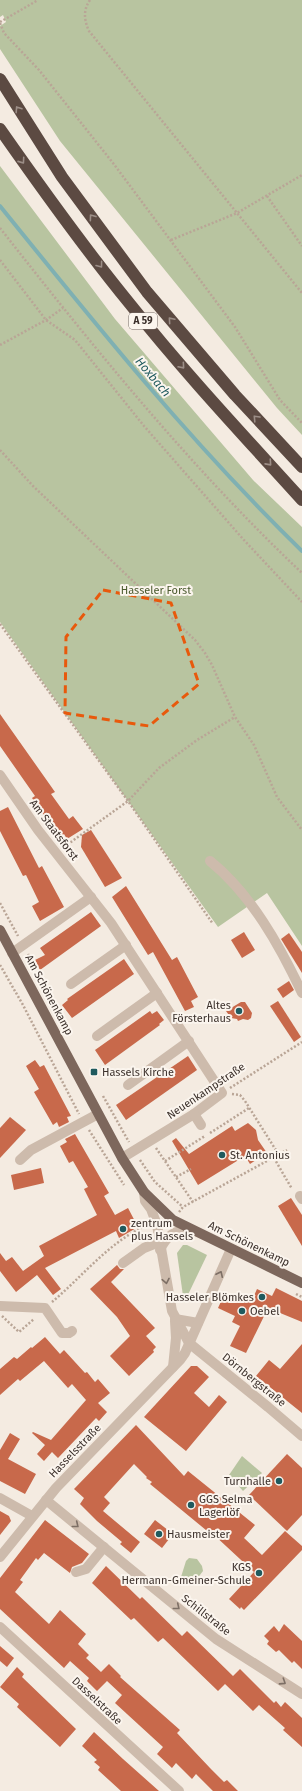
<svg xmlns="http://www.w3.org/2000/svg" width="302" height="1791" font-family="'Fira Sans',sans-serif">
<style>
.green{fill:#b8c4a0}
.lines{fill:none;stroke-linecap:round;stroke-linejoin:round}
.stream{stroke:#7fb0b2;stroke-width:4}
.building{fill:#c8694b}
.path{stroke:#b9a596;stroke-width:2.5;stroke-dasharray:2 2;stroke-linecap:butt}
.minor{stroke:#cdbbac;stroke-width:10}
.major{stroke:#7d675c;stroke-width:10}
.highway{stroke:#5c4a42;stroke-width:12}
.oneway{stroke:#9c8e87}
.oneway2{stroke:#7d6f65}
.marked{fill:none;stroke:#e8590c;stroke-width:3;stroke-dasharray:8 5;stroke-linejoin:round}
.poi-dot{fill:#1f5a5e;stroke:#fbf5ee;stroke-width:1.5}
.labels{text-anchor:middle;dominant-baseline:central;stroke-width:4;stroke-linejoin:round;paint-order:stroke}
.shield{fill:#fbf5ee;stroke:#756b66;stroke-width:1}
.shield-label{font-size:10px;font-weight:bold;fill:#3b302b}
.park-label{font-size:11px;fill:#4a5a2e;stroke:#fbf5ee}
.street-label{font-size:11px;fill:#3b302b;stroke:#fbf5ee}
.poi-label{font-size:11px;fill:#3b302b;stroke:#fbf5ee;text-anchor:start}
.water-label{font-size:12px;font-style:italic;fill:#1f5a5e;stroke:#fbf5ee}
</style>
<rect width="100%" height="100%" fill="#f4ebe1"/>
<g class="green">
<path d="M0 0H302V435L277 408 60 141 0 49V26L6 22 3 15 0 17Z"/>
<path d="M0 166 115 319 253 480 302 527V946L267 893 218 927 0 622Z"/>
<path d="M183 1245H187L207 1255 184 1303 177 1253Z"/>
<path d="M242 1456 262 1473 243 1491 229 1475Z"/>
<path d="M189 1558 197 1559 202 1566 203 1571 196 1580 189 1581 181 1577 186 1561Z"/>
</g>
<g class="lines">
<path class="stream" d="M0 206C96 325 192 444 302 551"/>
</g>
<g class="building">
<path d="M0 714 55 792 51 794 69 819 73 816 83 829 67 839 64 834 59 837 32 798 35 796 0 746Z"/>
<path d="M8 807 39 868 42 866 64 907 40 921 32 906 39 902 26 875 23 876 0 831V811Z"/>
<path d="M91 830 122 878 105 887 81 847 82 835Z"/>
<path d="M126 886 172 960 177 957 198 997 191 1001 194 1007 185 1011 153 952 148 955 112 897Z"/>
<path d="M91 912 101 926 40 970 35 960 45 955 40 948Z"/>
<path d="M244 932 255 950 242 958 231 940Z"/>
<path d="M289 933 302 952V973L281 939Z"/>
<path d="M124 959 134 974 72 1018 62 1005 68 1000 67 999Z"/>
<path d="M289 981 294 990 283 998 277 989Z"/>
<path d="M278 1001 301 1037 294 1042 270 1006Z"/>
<path d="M241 1002H245L252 1013 251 1018 248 1020 243 1019 238 1021 237 1019 231 1018 226 1011Z"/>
<path d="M150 1011 152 1014 157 1011 164 1020 159 1024 160 1025 105 1065 95 1050Z"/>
<path d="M188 1056 197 1070 126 1120 116 1105Z"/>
<path d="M35 1060 40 1067 44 1065 71 1116 67 1117 69 1122 59 1127 57 1122 53 1125 34 1092 39 1089 26 1066Z"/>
<path d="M10 1117 26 1130 0 1158V1128Z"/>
<path d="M248 1123 256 1130 258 1140 267 1153 250 1164 245 1156 198 1185 172 1141 176 1138 189 1154 232 1126 235 1131Z"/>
<path d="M75 1134 109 1193 104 1196 115 1215 128 1208 138 1227 119 1238 116 1231 45 1268 61 1289 53 1295 37 1275 16 1292 0 1271V1253L6 1261 12 1257 23 1271 44 1256 39 1246 97 1215 84 1189 88 1187 73 1161 69 1163 60 1146 67 1142 65 1139Z"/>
<path d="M41 1168 44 1183 14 1190 11 1175Z"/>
<path d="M291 1198 302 1215V1246L278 1206Z"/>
<path d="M117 1265 120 1269H124L111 1282 155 1328 146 1336 156 1347 153 1350 154 1352 129 1376 110 1356 130 1336 117 1317 90 1289Z"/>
<path d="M276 1288 302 1301V1322L268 1308 246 1353 230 1346 240 1326 232 1322 235 1316 218 1308 224 1295 241 1303 245 1294 253 1298 257 1289 272 1296Z"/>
<path d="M45 1337 60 1354 64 1350 85 1373 87 1372 95 1382 98 1379 110 1393 98 1403 107 1412 99 1421 96 1418 58 1458 52 1452 44 1461 37 1454 45 1445 32 1433 33 1432 51 1440 86 1400 72 1384 68 1388 44 1361 20 1381 18 1379 0 1395V1369L14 1357 17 1359 31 1347 32 1348Z"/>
<path d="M302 1344V1413L256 1376 269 1360 280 1369Z"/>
<path d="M191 1366H197L209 1377 194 1393 209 1407 219 1395 227 1402 186 1451 144 1417Z"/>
<path d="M136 1425 184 1476 188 1471 255 1525 244 1538 262 1555 285 1531 302 1546V1550L244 1610 241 1607 240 1609 229 1599 254 1572 213 1534 212 1535 150 1484 152 1482 146 1478 147 1477 134 1464 104 1497 110 1503 103 1511 140 1542 131 1553 120 1544 122 1542 97 1521 80 1504 84 1498 74 1489Z"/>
<path d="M10 1433 20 1439 8 1459 36 1474 25 1494 0 1481V1450Z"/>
<path d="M287 1454 302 1468V1515L287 1531 249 1495Z"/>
<path d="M0 1511 9 1516 11 1521 0 1535Z"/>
<path d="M45 1520 89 1554 82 1563 72 1567 70 1573 44 1553 38 1560 36 1558 20 1580 23 1582 15 1592 49 1624 60 1610 86 1634 78 1644 89 1655 86 1658 101 1672 109 1664 121 1676 120 1677 180 1730 177 1733 210 1768 224 1782 227 1780 238 1791H213L196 1774 192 1779 176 1763 172 1768 157 1754 163 1747 115 1703 122 1695 107 1681 97 1691 87 1681 89 1678 70 1661 64 1668 0 1609V1578Z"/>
<path d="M155 1520 173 1534 162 1548 144 1534Z"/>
<path d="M106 1566 140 1599 142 1597 182 1636 187 1631 233 1676 240 1669 274 1703 276 1701 281 1707 285 1702 302 1718V1747L283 1730 285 1728 259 1705 253 1711 225 1684 218 1691 163 1638 158 1642 134 1618 131 1620 92 1583Z"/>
<path d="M284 1624 302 1641V1669L294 1661 292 1663 279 1650 276 1652 267 1644 269 1641 264 1636 274 1626 279 1632Z"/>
<path d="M0 1646 14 1658 7 1667 0 1661Z"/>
<path d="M17 1667 24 1674 22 1677 76 1729 60 1747 17 1707 19 1704 0 1687Z"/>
<path d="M94 1732 123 1759 159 1791H121L98 1770 100 1767 94 1762 97 1760 82 1746Z"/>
</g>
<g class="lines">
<g class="path">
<path d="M90 0C83 10 84 20 89 31L237 213 302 175"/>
<path d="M0 22 38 0"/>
<path d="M0 23 4 33 39 70 113 163 235 327 280 400 302 423"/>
<path d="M267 196 302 246"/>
<path d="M0 228C95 349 190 467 302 573"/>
<path d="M171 240 237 213 302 293"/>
<path d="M0 260 46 320 75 340 144 426 243 539 302 602"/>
<path d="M0 345 46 320 63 308"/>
<path d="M0 450 33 486 195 640 205 653 212 665 235 717 254 745 277 797 302 830"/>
<path d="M0 624 128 801 213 924"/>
<path d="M64 847 128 801 159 768 197 740 235 717"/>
<path d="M0 903 18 936"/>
<path d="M28 954 59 1014"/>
<path d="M0 965 23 1005 79 1114"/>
<path d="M230 1088 302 1042"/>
<path d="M232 1094 240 1095 245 1101 279 1155"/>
<path d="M103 1096 129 1142"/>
<path d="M89 1130 124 1185"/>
<path d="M210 1133 249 1108"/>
<path d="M156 1148 193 1202"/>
<path d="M274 1158 292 1189"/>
<path d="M140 1160 155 1182 183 1207"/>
<path d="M165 1161 205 1136"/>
<path d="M176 1177 191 1169"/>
<path d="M179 1212 183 1207 287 1150"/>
<path d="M296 1294 302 1297"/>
<path d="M52 1302C81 1278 111 1240 146 1226"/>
<path d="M2 1316 19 1332 34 1319"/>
</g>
<g class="minor">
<path d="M0 775 38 830 111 923 222 1093 194 1114 122 1158"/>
<path d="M210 861C251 894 280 946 302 993"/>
<path d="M12 953 91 897"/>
<path d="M71 984 126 945"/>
<path d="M97 1036 157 993"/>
<path d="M128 1085 189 1041"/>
<path d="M194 1114 201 1125"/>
<path d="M20 1160 31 1150 98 1114"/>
<path d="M144 1192 145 1201 151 1209 157 1225 172 1311 189 1343 268 1407 302 1436"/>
<path d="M300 1196 302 1199"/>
<path d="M160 1250C166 1236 175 1230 190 1229"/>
<path d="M123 1263 144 1248 159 1242"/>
<path d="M0 1306 45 1308 62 1333H69L72 1331"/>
<path d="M175 1319 198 1323"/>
<path d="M173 1367 176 1338 175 1321"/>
<path d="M0 1498 32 1516"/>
<path d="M46 1500 216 1639 302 1694"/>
<path d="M0 1557 56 1488 180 1360 185 1353 231 1249"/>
<path d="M76 1572 86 1569 104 1547"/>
<path d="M0 1627 179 1791"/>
</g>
<path class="major" d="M0 930 122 1158 144 1192 173 1220 302 1283"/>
<g class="highway">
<path d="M0 79 62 177 147 292 235 395 302 467"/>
<path d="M0 129C42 189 84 248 130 304 184 372 244 436 302 500"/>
</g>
</g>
<defs><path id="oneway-chevron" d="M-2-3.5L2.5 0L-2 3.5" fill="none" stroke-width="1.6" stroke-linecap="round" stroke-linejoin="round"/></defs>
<g class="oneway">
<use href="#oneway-chevron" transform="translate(18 109) rotate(-123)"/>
<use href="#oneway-chevron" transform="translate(22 161) rotate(55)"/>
<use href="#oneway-chevron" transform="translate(92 217) rotate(-126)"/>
<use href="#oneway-chevron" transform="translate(100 265) rotate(53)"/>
<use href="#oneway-chevron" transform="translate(171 320) rotate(-131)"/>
<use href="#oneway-chevron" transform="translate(182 366) rotate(49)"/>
<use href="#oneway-chevron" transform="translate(256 418) rotate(-133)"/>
<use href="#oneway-chevron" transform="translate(269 463) rotate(48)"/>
</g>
<g class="oneway2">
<use href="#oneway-chevron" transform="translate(220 1274) rotate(-65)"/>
<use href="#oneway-chevron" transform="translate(166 1281) rotate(79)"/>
<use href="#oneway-chevron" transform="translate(76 1525) rotate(39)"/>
<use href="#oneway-chevron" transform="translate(177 1607) rotate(39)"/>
<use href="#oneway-chevron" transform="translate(283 1682) rotate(33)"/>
</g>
<path class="marked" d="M103 590 171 603 199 684 149 726 65 713 66 637Z"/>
<g class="poi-dot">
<circle cx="239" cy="1011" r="4"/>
<rect x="90" y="1068" width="8" height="8" rx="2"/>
<circle cx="222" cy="1155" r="4"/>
<circle cx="123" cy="1229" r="4"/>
<circle cx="262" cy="1297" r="4"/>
<circle cx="242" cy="1311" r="4"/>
<circle cx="279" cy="1481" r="4"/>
<circle cx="191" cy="1505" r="4"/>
<circle cx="159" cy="1534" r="4"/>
<circle cx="259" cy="1573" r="4"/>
</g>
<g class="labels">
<rect class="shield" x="129" y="313" width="28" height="16" rx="3"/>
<g class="shield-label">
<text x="143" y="321">A 59</text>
</g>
<g class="park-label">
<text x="156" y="590">Hasseler Forst</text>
</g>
<g class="street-label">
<text transform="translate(54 830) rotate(53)">Am Staatsforst</text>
<text transform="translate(49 995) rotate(62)">Am Schönenkamp</text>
<text transform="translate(206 1091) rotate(-34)">Neuenkampstraße</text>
<text transform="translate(249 1244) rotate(26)">Am Schönenkamp</text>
<text transform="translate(254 1380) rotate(39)">Dörnbergstraße</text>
<text transform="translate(75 1451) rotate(-46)">Hasselsstraße</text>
<text transform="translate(206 1615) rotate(38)">Schillstraße</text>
<text transform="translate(97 1701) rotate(43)">Dasselstraße</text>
</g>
<g class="poi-label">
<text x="231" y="1005" text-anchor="end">Altes<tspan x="231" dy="13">Försterhaus</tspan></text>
<text x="102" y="1072">Hassels Kirche</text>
<text x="230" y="1155">St. Antonius</text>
<text x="131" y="1223">zentrum<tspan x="131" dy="13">plus Hassels</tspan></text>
<text x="254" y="1297" text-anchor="end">Hasseler Blömkes</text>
<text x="250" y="1311">Oebel</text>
<text x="271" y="1481" text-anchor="end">Turnhalle</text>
<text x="199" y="1499">GGS Selma<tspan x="199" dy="13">Lagerlöf</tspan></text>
<text x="167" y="1534">Hausmeister</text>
<text x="251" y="1567" text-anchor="end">KGS<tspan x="251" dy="13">Hermann-Gmeiner-Schule</tspan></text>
</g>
<g class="water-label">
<text transform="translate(153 377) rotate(50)">Hoxbach</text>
</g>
</g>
</svg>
